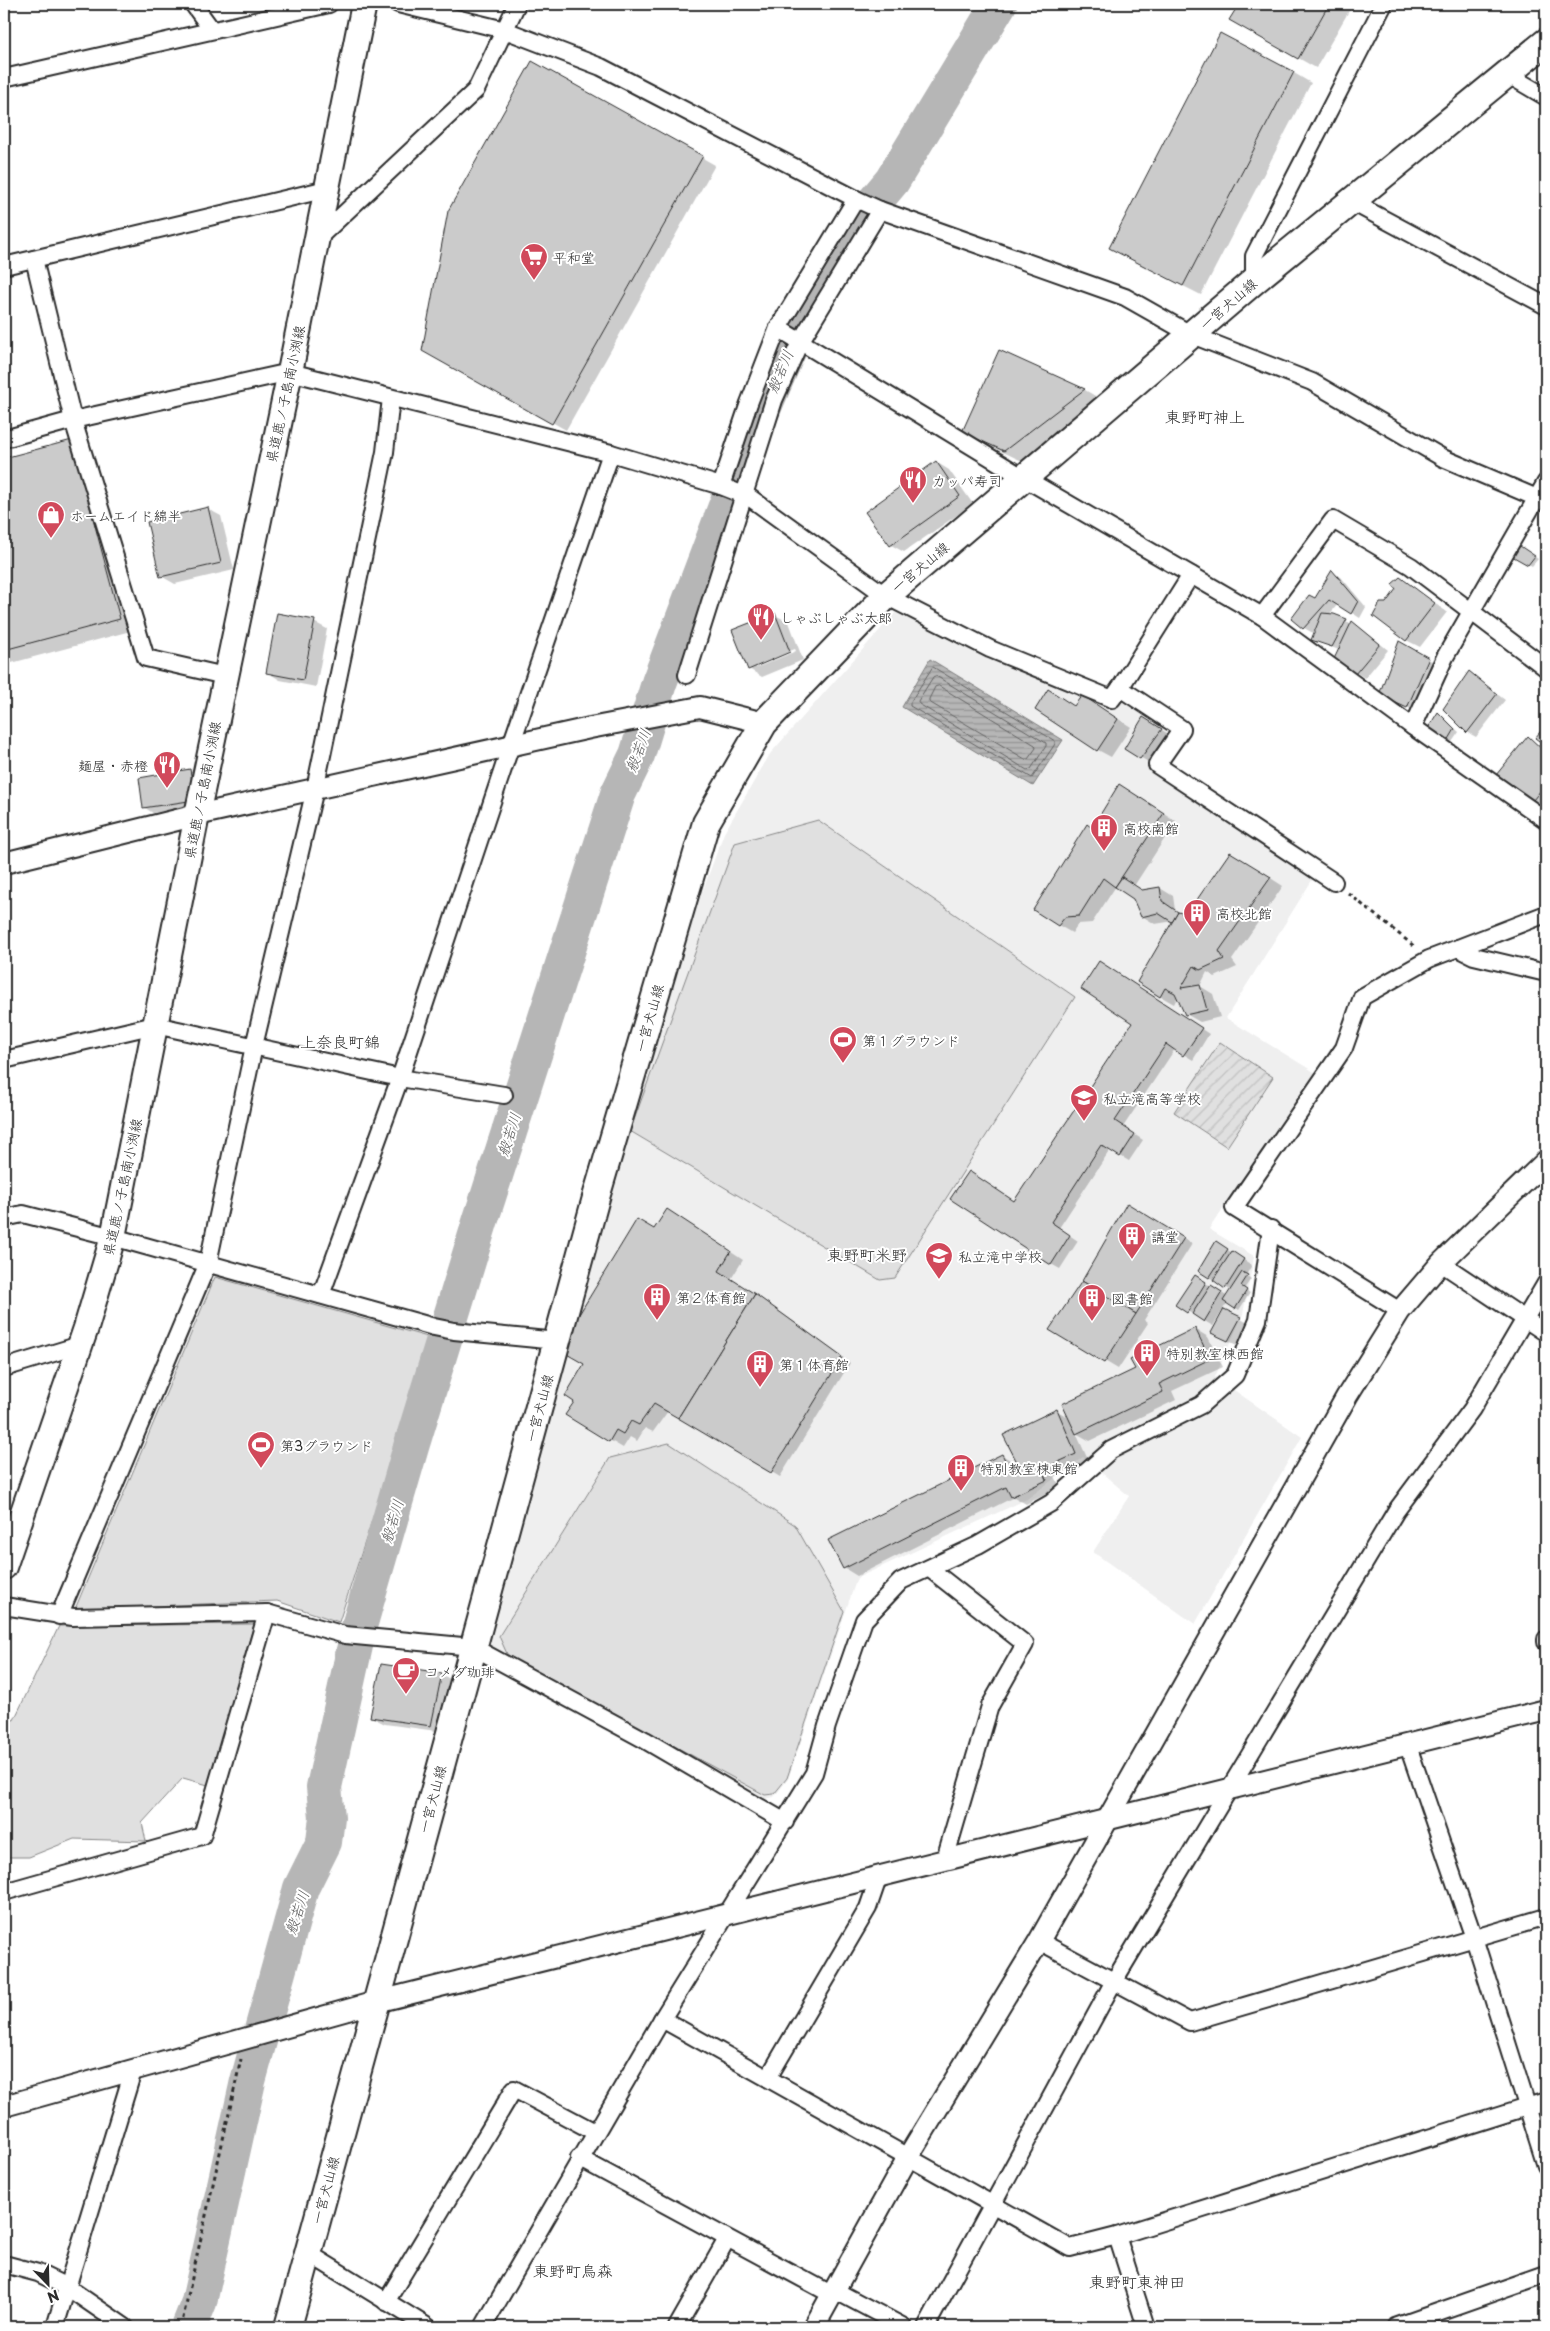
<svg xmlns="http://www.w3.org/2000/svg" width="1550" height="2331" font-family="'Playpen Sans','Klee One',sans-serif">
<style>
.built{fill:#efefef}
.grass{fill:#e0e0e0;stroke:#868686}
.garden{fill:url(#garden-furrows);stroke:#868686}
.water{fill:url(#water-rules);stroke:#7e7e7e}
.shadow{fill:#0003;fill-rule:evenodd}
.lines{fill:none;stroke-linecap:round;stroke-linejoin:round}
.shore{stroke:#636363;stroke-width:1}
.river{stroke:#b6b6b6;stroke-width:36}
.building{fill:#cbcbcb;stroke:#2b2b2b}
.minor-casing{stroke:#2b2b2b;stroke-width:20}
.tertiary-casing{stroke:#2b2b2b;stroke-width:24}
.secondary-casing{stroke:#2b2b2b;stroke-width:28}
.primary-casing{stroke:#2b2b2b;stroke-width:30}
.path{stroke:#2b2b2b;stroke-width:3;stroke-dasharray:4 4;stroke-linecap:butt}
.minor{stroke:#fff;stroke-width:16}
.tertiary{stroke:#fff;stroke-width:20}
.secondary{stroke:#fff;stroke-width:24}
.primary{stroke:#fff;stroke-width:26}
.labels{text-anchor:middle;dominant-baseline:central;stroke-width:4;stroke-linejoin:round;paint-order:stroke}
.poi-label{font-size:14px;fill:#2b2b2b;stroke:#fff;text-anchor:start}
.street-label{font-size:14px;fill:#2b2b2b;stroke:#fff}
.water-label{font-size:15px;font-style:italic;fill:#5c5c5c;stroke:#fff}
.quarter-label{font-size:16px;fill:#2b2b2b;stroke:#fff}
</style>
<defs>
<pattern id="garden-furrows" width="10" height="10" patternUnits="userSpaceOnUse" patternTransform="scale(1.25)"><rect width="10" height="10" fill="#e0e0e0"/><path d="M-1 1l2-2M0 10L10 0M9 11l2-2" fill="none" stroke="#c0c0c0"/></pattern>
<pattern id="water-rules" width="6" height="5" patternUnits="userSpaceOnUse" patternTransform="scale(1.25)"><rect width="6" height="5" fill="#b6b6b6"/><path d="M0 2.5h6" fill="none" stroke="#949494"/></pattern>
</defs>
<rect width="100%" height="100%" fill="#fff"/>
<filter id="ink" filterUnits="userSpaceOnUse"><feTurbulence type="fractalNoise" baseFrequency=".02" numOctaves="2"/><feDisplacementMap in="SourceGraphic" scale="10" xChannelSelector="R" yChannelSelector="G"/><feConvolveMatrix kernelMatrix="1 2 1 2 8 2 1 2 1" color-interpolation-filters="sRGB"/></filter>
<g filter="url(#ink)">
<path class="built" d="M895 613 1027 671 1122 697 1176 728 1152 764 1314 877 1226 1018 1316 1073 1209 1229 1254 1256 1243 1314 1215 1377 1302 1437 1195 1624 1093 1552 1129 1496 1083 1457 1027 1499 857 1578 788 1779 774 1797 765 1799 497 1655 484 1639 549 1366 682 947 724 833 770 754Z"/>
<g class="grass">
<path d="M818 820 1075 997 895 1278 880 1280 630 1131 735 843Z"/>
<path d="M215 1277 431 1338 339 1622 277 1601 75 1609Z"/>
<path d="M669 1443 795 1525 844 1611 787 1778 774 1794 765 1795 508 1656 499 1636 610 1458Z"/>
<path d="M254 1624 208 1785 183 1778 142 1823 146 1841 74 1839 29 1857H4V1718L14 1720 59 1626Z"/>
</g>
<path class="garden" d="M1220 1042 1273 1077 1227 1147 1174 1112Z"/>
<path class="water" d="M930 659 1063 740 1033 786 902 707Z"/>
<g class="shadow">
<path d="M1240 4H1353L1316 68 1231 20Z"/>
<path d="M533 63 715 165 566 430 424 350Z"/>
<path d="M1294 73 1311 83 1201 295 1128 258Z"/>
<path d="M999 352 1085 390 1102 400 1022 461 982 442 964 432Z"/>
<path d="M72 441 138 629 4 665V460Z"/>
<path d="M936 462 949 470 973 504 904 552 891 545Z"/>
<path d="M208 509 221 516 234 570 175 584 161 576Z"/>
<path d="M1520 547 1538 559 1532 566 1514 556Z"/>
<path d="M1332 572 1341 577 1366 607 1360 618 1338 604 1329 615 1361 628 1388 650 1365 678 1335 659 1339 650 1313 640 1317 628 1313 633 1304 628 1315 600Z"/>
<path d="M1400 579 1447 612 1420 647 1406 640 1387 605 1398 589Z"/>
<path d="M775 615 789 622 803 660 762 677 749 669ZM795 649 796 651 756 668V665Z"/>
<path d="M314 622 327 629 316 687 280 680 267 672Z"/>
<path d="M1400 643 1437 664 1416 711 1389 700Z"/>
<path d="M1469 673 1505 700 1476 737 1467 732Z"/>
<path d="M1095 704 1131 727 1111 757 1098 750 1075 707Z"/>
<path d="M1438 713 1459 732 1452 742 1430 728Z"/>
<path d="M1144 719 1170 735 1150 763 1125 748Z"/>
<path d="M1528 738 1546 750V806L1533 799Z"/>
<path d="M189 771 198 776 203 804 153 813 145 808Z"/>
<path d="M1133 793 1176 821 1134 886 1143 891 1160 888 1173 896 1175 910 1187 916 1244 861 1283 886 1232 960 1237 967 1215 977 1207 972 1200 986 1213 994 1220 1017 1200 1022 1186 1014 1178 996 1174 1004 1160 996 1174 921 1155 924 1142 916 1134 898 1116 886 1092 923 1078 924 1072 933 1058 925 1093 829Z"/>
<path d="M1108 967 1209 1034 1193 1060 1175 1049 1123 1127 1143 1140 1129 1161 1110 1150 1059 1228 1078 1241 1060 1269 1051 1264 1015 1202 1134 1022Z"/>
<path d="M1136 1210 1192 1244 1144 1320 1148 1323 1118 1369 1051 1329Z"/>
<path d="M680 1218 743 1260 731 1279 768 1303 850 1363 780 1477 668 1411 653 1432 645 1428 637 1441 630 1437 623 1448 567 1415 575 1401 586 1364 654 1230Z"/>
<path d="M1216 1243 1252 1265 1246 1275 1251 1279 1244 1289 1250 1293 1239 1310 1228 1302 1223 1309 1248 1323 1237 1345 1222 1338 1224 1312 1222 1311 1213 1326 1177 1305 1204 1282 1228 1297 1232 1291 1199 1271Z"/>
<path d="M1195 1329 1208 1337 1223 1367 1172 1391 1176 1400 1090 1441 1076 1433 1089 1462 1055 1476 1060 1487 1026 1504 1014 1497 857 1576 844 1568 1002 1455 1015 1463 1017 1468 1021 1466 1057 1411 1070 1418Z"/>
<path d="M441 1674 455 1682 444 1732 385 1724 371 1717Z"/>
</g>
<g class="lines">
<g class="shore">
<path d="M933 667 1055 741V744L1032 778 910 706V703Z"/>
<path d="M936 676 1046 743V746L1031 769 1027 770 919 704 918 701 933 677Z"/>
<path d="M939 686 1035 745 1036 748 1028 759H1025L929 702V699L935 687Z"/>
</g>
<path class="river" d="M189 2327 199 2302 248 2081 297 1903 301 1888 324 1842 327 1817 324 1787 360 1623 411 1447 480 1222 618 794 637 755 659 683 761 414 803 316 856 224 892 181 999 4"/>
</g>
<g class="building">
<path d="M1239 4H1329L1298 59 1229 20Z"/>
<path d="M1220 33 1294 72 1183 286 1109 248Z"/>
<path d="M532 61 703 156 552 424 422 351 448 211Z"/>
<path d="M999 350 1085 389 1004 451 962 432Z"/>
<path d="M72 440 120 619 4 650V458Z"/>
<path d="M936 461 960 496 890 546 865 512Z"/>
<path d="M208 507 221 563 160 577 147 522Z"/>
<path d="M1520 546 1535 556 1528 565 1512 556Z"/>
<path d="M1332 570 1358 601 1351 614 1329 600 1303 629 1291 619 1309 595 1315 598Z"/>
<path d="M1400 577 1435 603 1406 641 1373 616 1380 603H1386L1396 589 1392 584Z"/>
<path d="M277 613 315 620 303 680 266 673Z"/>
<path d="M775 613 790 652 748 670 732 630Z"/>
<path d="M1322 613 1334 614 1347 619 1332 647 1311 640Z"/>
<path d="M1352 621 1380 644 1355 674 1334 659Z"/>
<path d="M1399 641 1429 658 1407 708 1379 695Z"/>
<path d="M1469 671 1497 694 1467 733 1443 709Z"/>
<path d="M1048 689 1074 706 1082 695 1118 719 1097 751 1035 710Z"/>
<path d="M1438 712 1455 729 1448 741 1428 728Z"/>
<path d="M1143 717 1162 729 1140 759 1124 749Z"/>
<path d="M1545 726 1546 727V746L1535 738Z"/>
<path d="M1528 736 1546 753V784L1533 800 1496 775Z"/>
<path d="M190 769 195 800 143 808 139 778Z"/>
<path d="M1119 784 1164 813 1115 887 1103 878 1079 916 1065 917 1058 926 1033 910 1087 824 1092 828Z"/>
<path d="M1230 852 1271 877 1219 951 1224 959 1200 970 1194 966 1181 988 1200 985 1207 1010 1185 1015 1175 993 1165 988 1160 997 1137 982 1178 912 1187 914Z"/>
<path d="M1122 877 1142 890 1160 887 1162 901 1178 912 1172 922 1158 913 1141 917 1133 899 1115 887Z"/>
<path d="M1099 961 1202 1028 1183 1056 1166 1044 1115 1121 1135 1134 1120 1157 1101 1145 1051 1222 1070 1235 1051 1265 950 1199 969 1171 1014 1201 1132 1023 1081 989Z"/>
<path d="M1127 1203 1184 1238 1136 1314 1082 1281Z"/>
<path d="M667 1209 731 1251 719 1271 755 1294 678 1418 654 1404 639 1425 631 1421 623 1434 616 1430 609 1442 565 1415 574 1402 565 1396 584 1364 558 1349 637 1219 654 1229Z"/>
<path d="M1216 1241 1228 1249 1209 1278 1198 1271Z"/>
<path d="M1232 1251 1244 1259 1225 1289 1213 1280Z"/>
<path d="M1242 1272 1248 1275 1241 1286 1247 1290 1235 1309 1223 1301Z"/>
<path d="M1195 1275 1206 1282 1187 1313 1175 1305Z"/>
<path d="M1082 1281 1136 1314 1104 1363 1049 1330Z"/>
<path d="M1211 1285 1222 1292 1204 1322 1192 1314Z"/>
<path d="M755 1294 842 1357 771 1473 678 1418Z"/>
<path d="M1224 1309 1241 1317 1228 1341 1211 1333Z"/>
<path d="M1195 1328 1210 1359 1159 1384 1163 1392 1076 1434 1062 1404 1135 1369 1130 1360Z"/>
<path d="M1057 1409 1076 1454 1043 1469 1047 1480 1011 1497 1006 1487 843 1569 828 1540 1002 1454 1010 1470 1019 1466 1003 1435Z"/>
<path d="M381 1664 442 1673 431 1726 370 1717Z"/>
</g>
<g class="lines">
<defs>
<g id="minor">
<path d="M193 4 212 30"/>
<path d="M398 4 505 30 601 67 856 199 880 210 1125 297 1192 335 1312 382 1443 458 1537 498 1546 503"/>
<path d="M1507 74 1546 97"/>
<path d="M4 78 329 4"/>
<path d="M1352 202 1546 306"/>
<path d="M316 240 476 90 517 4"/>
<path d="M34 259 73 420 146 658 225 676"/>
<path d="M4 266 327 189"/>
<path d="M1254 281V256L1384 4"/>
<path d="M778 328 1024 478 1262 616"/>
<path d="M4 439 73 420 290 372 611 453 721 486 749 497 886 596 990 649 1112 699 1120 688 1182 729 1157 765 1334 882"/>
<path d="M721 486 749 403 778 328 856 199"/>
<path d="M1546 668 1411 566 1333 520 1262 616 1413 727 1546 820"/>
<path d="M687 675 774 400 800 342 880 210"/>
<path d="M1120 688 1191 575"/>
<path d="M1413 727 1445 657 1546 482"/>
<path d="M1458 948 1546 914"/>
<path d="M4 1060 155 1025 400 1078 504 1095"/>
<path d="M4 1218 23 1214 113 1237 434 1327 454 1331 557 1341"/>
<path d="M1441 1263 1546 1333"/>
<path d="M321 1295 400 1078 511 745 611 453"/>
<path d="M1400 1311 1234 1208 1344 1048 1362 997 1429 959 1458 948 1474 956 1546 973"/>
<path d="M4 1368 80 1345"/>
<path d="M930 1569 1025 1644 990 1706 945 1859"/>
<path d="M4 1606 73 1617 267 1613 345 1635 473 1647 645 1740 785 1822"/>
<path d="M59 1616 208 1263 254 1046 315 789 385 452 391 398"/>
<path d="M1546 1639V1642"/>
<path d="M1408 1746 1474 1938 1546 2166"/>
<path d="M4 1892 202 1836 267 1613"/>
<path d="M1039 1941 1190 2022 1546 1917"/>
<path d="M662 2019 1070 2248 1117 2236 1546 2101"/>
<path d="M768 2078 868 1908 879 1876"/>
<path d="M579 2158 831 2294"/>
<path d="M1117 2236 1146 2327"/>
<path d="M308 2253 428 2327"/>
<path d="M4 2264 38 2273 67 2287 125 2327"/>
<path d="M834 2290 904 2327"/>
<path d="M386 2302 514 2089 595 2132"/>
<path d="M55 2327 133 2071"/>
<path d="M483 2327 662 2019 814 1773 827 1726 864 1620 901 1581 978 1545 1051 1503 1111 1450 1201 1405 1235 1375 1258 1320 1271 1229"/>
<path d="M677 2327 727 2239"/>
<path d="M926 2327 1114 1981 1396 1511 1472 1409 1546 1283"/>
<path d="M1395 2327 1546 2274"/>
</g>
<g id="tertiary">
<path d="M4 863 197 815 590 728 700 707 764 723"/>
<path d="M4 2106 376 2002 1546 1710"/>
<path d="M814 2327 908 2157 1039 1941 1347 1396 1400 1311 1441 1263 1546 1161"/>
</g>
<path id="secondary" d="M4 1567 86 1328 113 1237 197 815 290 372 364 4"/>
<path id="primary" d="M288 2327 597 1194 706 823 764 723 886 596 1254 281 1546 42"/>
</defs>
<use href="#minor" class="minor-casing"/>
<use href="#tertiary" class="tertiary-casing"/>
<use href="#secondary" class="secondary-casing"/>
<use href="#primary" class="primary-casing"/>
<g class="path">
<path d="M1348 893 1415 947"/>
<path d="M181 2327 241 2059"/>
</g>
<use href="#minor" class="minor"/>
<use href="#tertiary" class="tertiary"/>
<use href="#secondary" class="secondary"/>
<use href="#primary" class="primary"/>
</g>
</g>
<defs>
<symbol id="supermarket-pin" viewBox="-11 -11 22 30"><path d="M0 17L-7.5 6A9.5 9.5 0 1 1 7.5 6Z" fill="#d1495b" stroke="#fff"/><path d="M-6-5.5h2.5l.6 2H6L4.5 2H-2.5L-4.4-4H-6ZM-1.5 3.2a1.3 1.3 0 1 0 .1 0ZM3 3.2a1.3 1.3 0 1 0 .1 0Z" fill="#fff"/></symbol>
<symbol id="restaurant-pin" viewBox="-11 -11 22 30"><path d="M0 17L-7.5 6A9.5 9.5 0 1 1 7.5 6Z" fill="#d1495b" stroke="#fff"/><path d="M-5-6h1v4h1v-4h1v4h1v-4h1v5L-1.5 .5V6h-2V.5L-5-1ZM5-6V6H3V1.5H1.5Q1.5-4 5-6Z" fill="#fff"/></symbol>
<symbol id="shop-pin" viewBox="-11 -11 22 30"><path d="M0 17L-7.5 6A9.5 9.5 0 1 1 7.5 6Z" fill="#d1495b" stroke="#fff"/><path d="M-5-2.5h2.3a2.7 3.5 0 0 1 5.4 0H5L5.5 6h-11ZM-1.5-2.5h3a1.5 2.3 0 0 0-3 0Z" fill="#fff"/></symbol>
<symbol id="building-pin" viewBox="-11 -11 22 30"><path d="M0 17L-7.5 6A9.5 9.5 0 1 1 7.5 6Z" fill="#d1495b" stroke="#fff"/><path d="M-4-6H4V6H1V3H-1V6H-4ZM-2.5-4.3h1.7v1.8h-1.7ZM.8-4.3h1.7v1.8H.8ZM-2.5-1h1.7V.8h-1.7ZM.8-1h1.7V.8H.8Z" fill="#fff"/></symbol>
<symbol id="stadium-pin" viewBox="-11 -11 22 30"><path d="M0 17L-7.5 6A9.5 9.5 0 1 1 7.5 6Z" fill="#d1495b" stroke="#fff"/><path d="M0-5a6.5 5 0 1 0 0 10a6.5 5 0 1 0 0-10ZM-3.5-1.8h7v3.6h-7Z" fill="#fff"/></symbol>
<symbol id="school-pin" viewBox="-11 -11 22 30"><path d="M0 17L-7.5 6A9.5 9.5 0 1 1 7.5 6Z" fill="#d1495b" stroke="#fff"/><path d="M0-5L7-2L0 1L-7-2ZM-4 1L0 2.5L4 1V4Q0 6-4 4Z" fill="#fff"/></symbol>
<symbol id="cafe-pin" viewBox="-11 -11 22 30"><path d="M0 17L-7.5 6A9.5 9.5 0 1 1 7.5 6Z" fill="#d1495b" stroke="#fff"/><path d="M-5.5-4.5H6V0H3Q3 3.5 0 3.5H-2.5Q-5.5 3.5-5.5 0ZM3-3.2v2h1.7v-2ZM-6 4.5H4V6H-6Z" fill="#fff"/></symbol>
</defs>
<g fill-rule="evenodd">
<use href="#supermarket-pin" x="518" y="241" width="32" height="43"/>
<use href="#restaurant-pin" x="897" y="464" width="32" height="43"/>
<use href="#shop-pin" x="35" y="499" width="32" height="43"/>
<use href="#restaurant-pin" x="745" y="601" width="32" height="43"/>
<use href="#restaurant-pin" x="151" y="749" width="32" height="43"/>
<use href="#building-pin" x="1088" y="812" width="32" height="43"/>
<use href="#building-pin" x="1181" y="897" width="32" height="43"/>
<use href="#stadium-pin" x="827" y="1024" width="32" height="43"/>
<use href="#school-pin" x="1068" y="1082" width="32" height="43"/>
<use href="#building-pin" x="1116" y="1220" width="32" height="43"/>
<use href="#school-pin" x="923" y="1240" width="32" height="43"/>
<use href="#building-pin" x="641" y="1281" width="32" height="43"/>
<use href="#building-pin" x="1076" y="1282" width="32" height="43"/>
<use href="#building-pin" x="1131" y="1337" width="32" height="43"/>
<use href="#building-pin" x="744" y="1348" width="32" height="43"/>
<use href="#stadium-pin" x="245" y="1429" width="32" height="43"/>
<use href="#building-pin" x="945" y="1452" width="32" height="43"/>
<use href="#cafe-pin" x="390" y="1655" width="32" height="43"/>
</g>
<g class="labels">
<g class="poi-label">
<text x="553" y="257">平和堂</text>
<text x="932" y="480">カッパ寿司</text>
<text x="70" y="515">ホームエイド綿半</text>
<text x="780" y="617">しゃぶしゃぶ太郎</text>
<text x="148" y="765" text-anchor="end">麺屋・赤橙</text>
<text x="1123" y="828">高校南館</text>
<text x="1216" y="913">高校北館</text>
<text x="862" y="1040">第１グラウンド</text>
<text x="1103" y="1098">私立滝高等学校</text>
<text x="1151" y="1236">講堂</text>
<text x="958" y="1256">私立滝中学校</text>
<text x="676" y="1297">第２体育館</text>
<text x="1111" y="1298">図書館</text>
<text x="1166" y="1353">特別教室棟西館</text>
<text x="779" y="1364">第１体育館</text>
<text x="280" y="1445">第3グラウンド</text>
<text x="980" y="1468">特別教室棟東館</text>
<text x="425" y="1671">コメダ珈琲</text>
</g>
<g class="street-label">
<text transform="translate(1228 304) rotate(-41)">一宮犬山線</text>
<text transform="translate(285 394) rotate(-78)">県道鹿ノ子島南小渕線</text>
<text transform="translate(920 567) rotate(-40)">一宮犬山線</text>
<text transform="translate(202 790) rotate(-79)">県道鹿ノ子島南小渕線</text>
<text transform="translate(649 1018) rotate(-74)">一宮犬山線</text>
<text transform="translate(122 1187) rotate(-78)">県道鹿ノ子島南小渕線</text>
<text transform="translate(539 1408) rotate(-75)">一宮犬山線</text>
<text transform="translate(432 1799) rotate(-75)">一宮犬山線</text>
<text transform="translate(325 2190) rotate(-75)">一宮犬山線</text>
</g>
<g class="water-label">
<text transform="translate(779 371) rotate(-67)">般若川</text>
<text transform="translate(637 750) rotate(-69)">般若川</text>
<text transform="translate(508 1134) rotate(-72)">般若川</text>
<text transform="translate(391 1521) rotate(-73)">般若川</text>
<text transform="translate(296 1912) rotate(-71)">般若川</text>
</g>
<g class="quarter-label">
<text x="1205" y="416">東野町神上</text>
<text x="340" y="1041">上奈良町錦</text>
<text x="867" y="1254">東野町米野</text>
<text x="573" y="2270">東野町烏森</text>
<text x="1137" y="2281">東野町東神田</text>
</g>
</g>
<rect width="1550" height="2331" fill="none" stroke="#fff" stroke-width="20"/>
<rect x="10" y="10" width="1530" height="2311" fill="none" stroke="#2b2b2b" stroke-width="2" filter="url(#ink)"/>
<g transform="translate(48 2284) rotate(157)" stroke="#ffffff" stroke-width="4" paint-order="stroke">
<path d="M0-4L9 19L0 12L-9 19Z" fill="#2b2b2b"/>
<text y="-8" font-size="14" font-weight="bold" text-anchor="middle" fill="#2b2b2b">N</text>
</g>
</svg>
